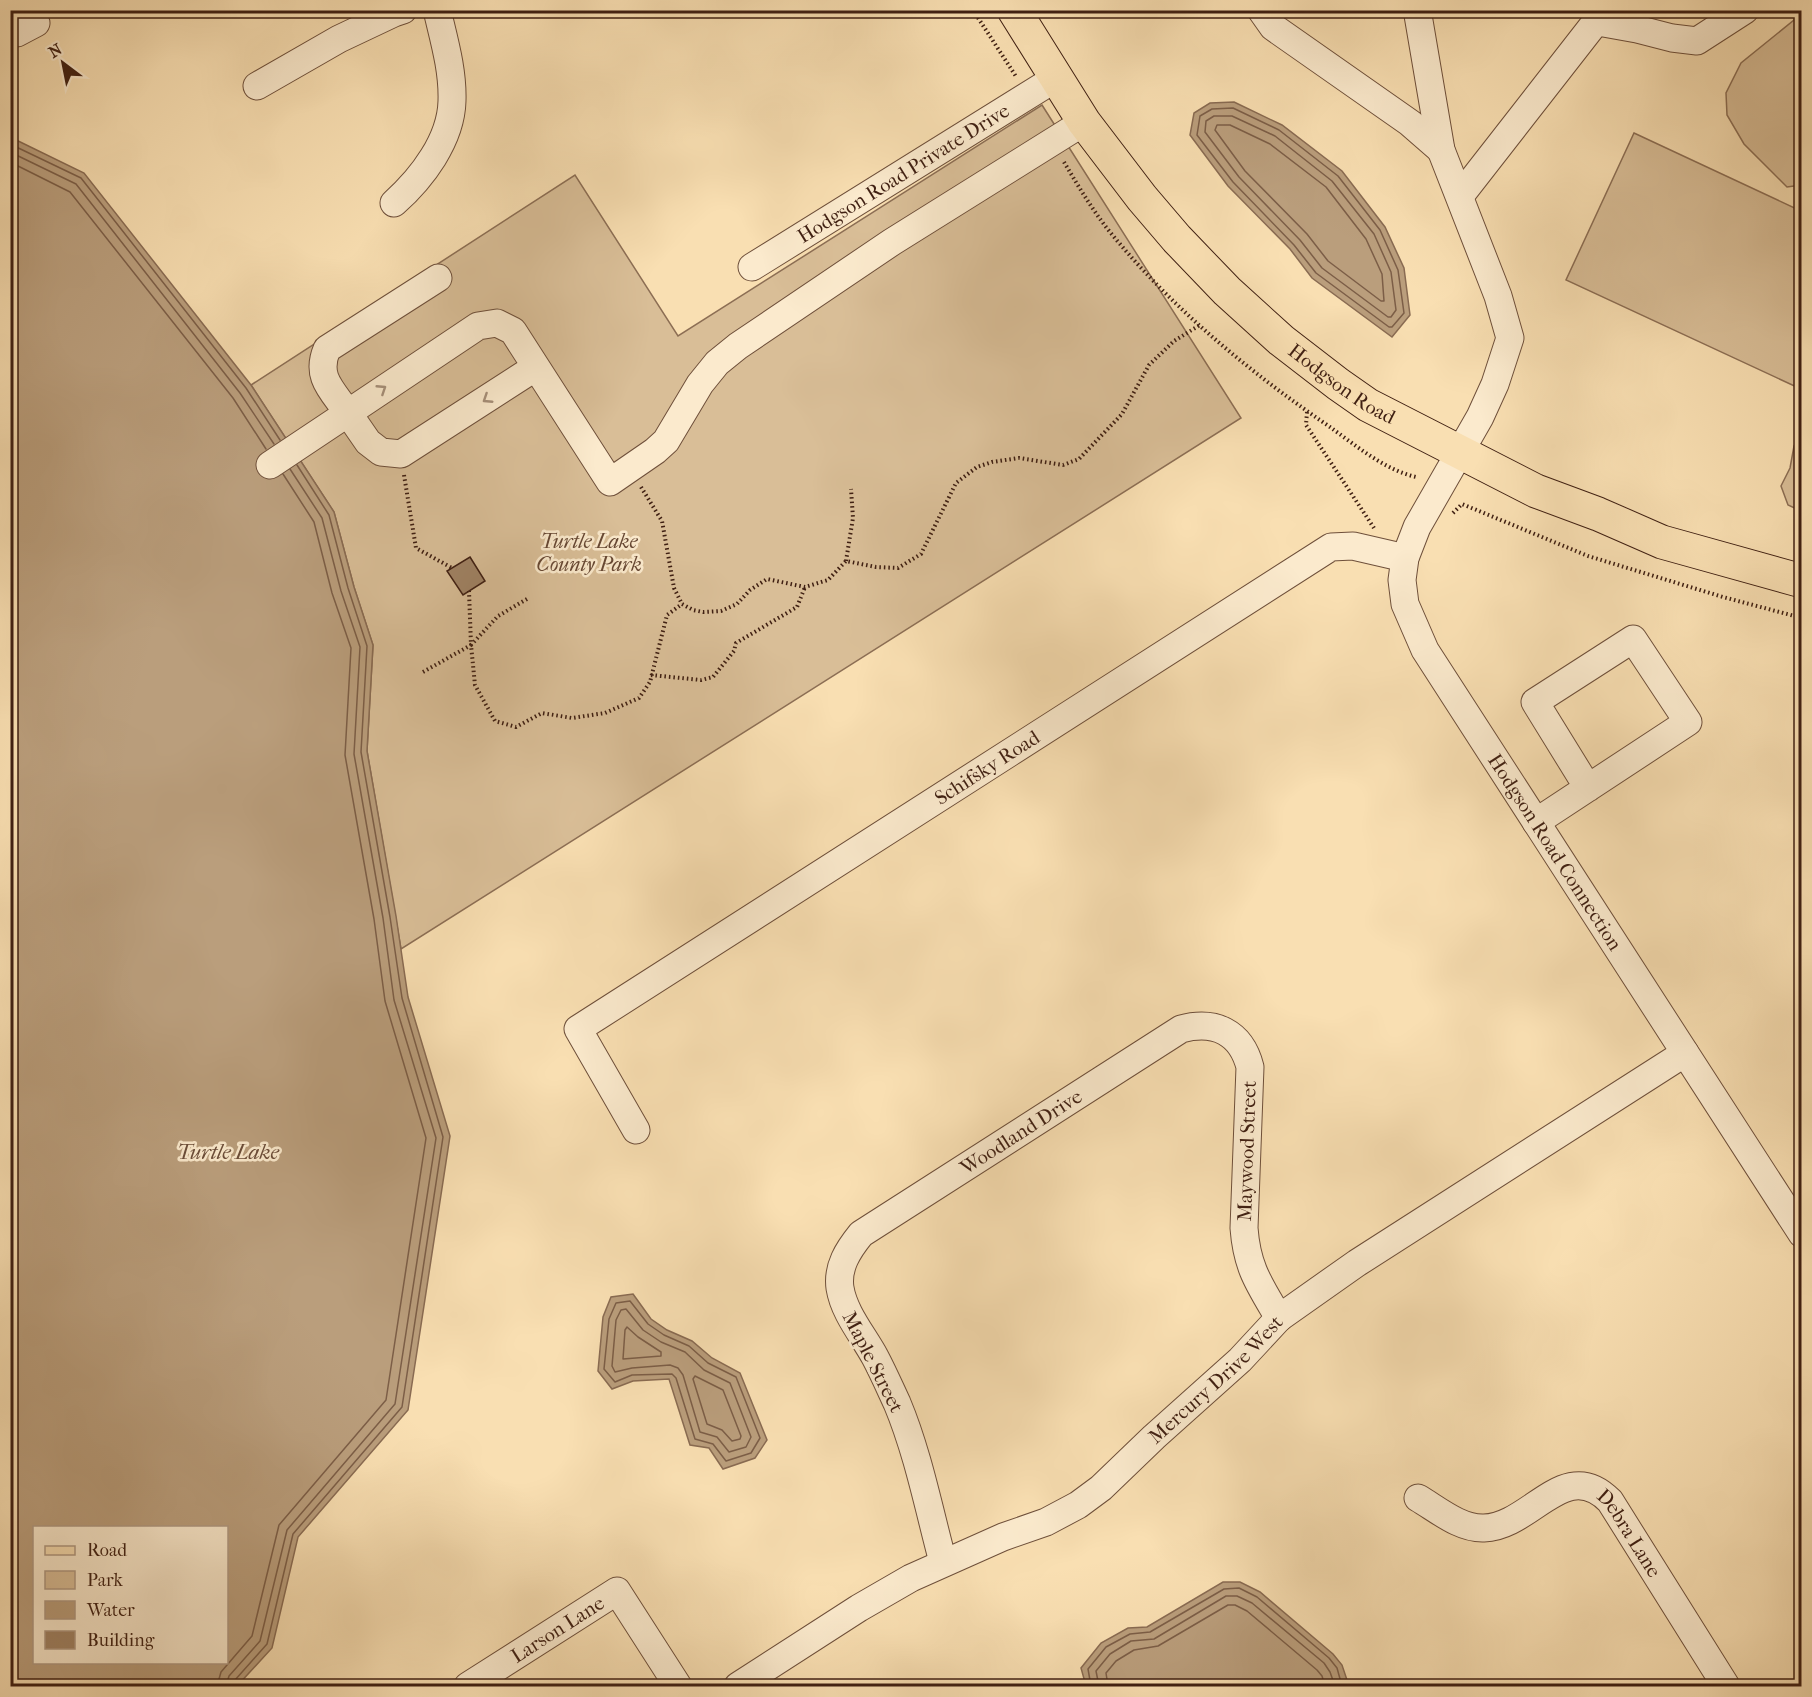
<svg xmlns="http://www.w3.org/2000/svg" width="1812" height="1697" font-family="'IM FELL French Canon',serif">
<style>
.green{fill:#d9be97;stroke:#8c6e54;stroke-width:1.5}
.water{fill:#ba9e7c;stroke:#896b52;stroke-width:1.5;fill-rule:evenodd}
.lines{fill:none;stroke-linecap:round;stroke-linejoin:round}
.shore{stroke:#7c5e47;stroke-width:1.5}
.building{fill:#a08365;stroke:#3f1f12;stroke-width:1.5}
.minor-casing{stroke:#6e4f3a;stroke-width:29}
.major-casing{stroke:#3f1f12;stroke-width:35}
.path{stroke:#3f1f12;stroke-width:4;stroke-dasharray:1.5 3;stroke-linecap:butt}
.minor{stroke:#fbeacd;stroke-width:27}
.major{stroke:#f9dfb2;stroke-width:33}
.oneway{stroke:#a68f79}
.labels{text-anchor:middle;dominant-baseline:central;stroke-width:5;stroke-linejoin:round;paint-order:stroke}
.street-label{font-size:20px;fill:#3f1f12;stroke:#fbeacd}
.park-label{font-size:20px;font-style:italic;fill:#664733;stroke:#fbeacd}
.water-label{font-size:21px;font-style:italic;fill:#6a4b37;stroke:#fbeacd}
</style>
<rect width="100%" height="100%" fill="#f9dfb2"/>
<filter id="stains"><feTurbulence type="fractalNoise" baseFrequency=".00333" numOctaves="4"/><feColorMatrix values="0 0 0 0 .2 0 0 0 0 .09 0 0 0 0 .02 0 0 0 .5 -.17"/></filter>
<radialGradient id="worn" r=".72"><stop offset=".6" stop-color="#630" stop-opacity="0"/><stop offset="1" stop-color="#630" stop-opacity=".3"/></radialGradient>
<g class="green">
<path d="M1799 16H1801V185L1787 187 1744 144 1727 115 1726 93 1741 63Z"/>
<path d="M1042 105 1241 418 401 949 367 751 373 645 354 587 334 512 251 385 575 175 678 336Z"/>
<path d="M1634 133 1801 211V389L1566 280Z"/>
<path d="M1801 434V511L1788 505 1781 486 1790 468 1794 446Z"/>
</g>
<g class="water">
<path d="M1234 102 1282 125 1342 171 1385 227 1404 268 1410 315 1392 337 1312 278 1290 249 1228 186 1190 135 1194 113 1210 103Z"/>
<path d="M10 137 84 173 251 385 334 512 354 587 373 645 367 751 396 916 408 997 450 1136 408 1410 298 1537 272 1648 237 1686H11ZM34 1528H226V1662H34Z"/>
<path d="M633 1294 651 1319 667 1330 692 1341 712 1358 740 1373 767 1440 755 1458 723 1469 709 1448 690 1445 669 1379 633 1381 612 1389 598 1371 603 1317 611 1297Z"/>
<path d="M1223 1582H1240L1260 1592 1333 1654 1342 1665 1349 1686H1086L1081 1668 1101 1643 1128 1628 1147 1627Z"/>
</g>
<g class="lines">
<g class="shore">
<path d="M1233 108 1279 130 1338 176 1380 230 1398 270 1404 313 1392 327H1389L1316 273 1294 245 1233 182 1197 135 1200 116 1212 109Z"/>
<path d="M1214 116H1232L1275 136 1332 181 1374 234 1391 272 1396 310 1391 317H1388L1322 268 1300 240 1239 177 1205 132 1206 121Z"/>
<path d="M1217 125H1230L1270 144 1326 187 1366 239 1382 274 1384 301H1381L1328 261 1307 234 1245 171 1215 130Z"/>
<path d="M10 144 81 178 246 388 280 440"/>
<path d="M10 152 76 184 240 393 274 444"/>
<path d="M10 162 70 192 233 398 266 449"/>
<path d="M630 1301 648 1324 664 1335 689 1346 708 1363 736 1377 760 1438 751 1453 726 1461 713 1444 695 1439 676 1378 672 1374 632 1375 615 1382 604 1369 609 1319 616 1303Z"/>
<path d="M626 1309 643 1330 661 1342 685 1352 704 1370 730 1383 751 1437 746 1447 729 1452 717 1437 700 1432 683 1375 678 1368 670 1365 632 1368 615 1372 612 1366 616 1320 621 1310Z"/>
<path d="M627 1327 638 1337 661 1352V1356L623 1359 625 1330Z"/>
<path d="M695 1376 723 1390 741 1436 740 1439 732 1441 722 1430 707 1424 693 1379Z"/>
<path d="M217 1686 221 1672 252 1636 279 1525 386 1400 426 1138 385 1001 374 919 345 755 351 648 332 593 314 522 283 474"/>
<path d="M226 1686 229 1676 260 1641 287 1530 395 1404 436 1138 394 1000 383 918 354 754 360 647 341 591 322 518 290 469"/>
<path d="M233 1686 235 1680 267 1644 293 1534 402 1407 443 1137 402 998 390 917 361 752 367 646 348 588 329 515 297 465"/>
<path d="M1091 1686 1088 1669 1106 1647 1130 1634 1150 1632 1224 1589 1239 1588 1257 1597 1329 1658 1337 1668 1342 1686"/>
<path d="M1099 1686 1096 1671 1110 1654 1131 1641 1154 1639 1226 1596H1237L1252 1603 1324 1663 1330 1672 1335 1686"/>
<path d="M1108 1686 1106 1673 1116 1661 1134 1650 1158 1646 1228 1605H1235L1247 1611 1317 1670 1322 1676 1325 1686"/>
</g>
</g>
<path class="building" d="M470 557 485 581 463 595 447 571Z"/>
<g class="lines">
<defs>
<g id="minor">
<path d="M1261 10 1273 27 1410 123 1441 150"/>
<path id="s1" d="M1419 10 1418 15 1441 150 1498 296 1510 338 1495 384 1480 417 1417 527 1405 558 1402 580 1405 604 1425 650 1802 1234"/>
<path d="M1598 22 1637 29 1672 38 1697 41 1745 10"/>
<path d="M10 34 17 33 36 23"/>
<path d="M257 86 339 39 394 13 403 10"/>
<path d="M1460 196 1605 10"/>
<path d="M394 203C422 178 451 140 452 101 453 70 444 40 437 10"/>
<path id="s2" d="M752 267 1056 78"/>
<path d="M536 367 401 454 381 452 368 442 348 413 478 326 497 323 513 331 610 482 655 451 666 441 700 384 717 363 738 346 892 242 1084 122"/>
<path d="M270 465 348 413C332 390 315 377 327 349L438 278"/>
<path d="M1536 822 1688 722 1633 639 1535 702 1588 788"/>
<path id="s3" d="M636 1130 578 1029 1331 547 1353 546 1405 558"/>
<path id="s4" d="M1418 1498C1437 1509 1460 1529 1484 1528 1531 1527 1565 1455 1610 1501L1726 1686"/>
<path id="s5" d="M943 1562C929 1510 918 1453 897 1403 890 1388 883 1372 875 1357 863 1335 844 1313 840 1288 837 1267 848 1250 861 1234L1181 1029C1215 1020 1241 1032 1250 1067L1244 1228C1247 1268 1259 1284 1279 1318"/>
<path id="s6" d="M468 1686 617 1591 678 1686"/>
<path id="s7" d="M738 1686 859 1608 911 1578 1003 1537 1046 1522 1078 1505 1101 1488 1154 1437 1240 1360 1279 1318 1357 1263 1685 1053"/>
</g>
<g id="major">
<path id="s8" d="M1014 10 1084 122 1142 198 1177 239 1227 291 1281 340 1338 384 1368 405 1536 491 1598 514 1662 542 1802 581"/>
</g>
</defs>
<use href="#minor" class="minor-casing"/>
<use href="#major" class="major-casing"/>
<g class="path">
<path d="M973 10 1017 78"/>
<path d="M1064 162C1077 184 1090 206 1106 227 1168 305 1248 371 1330 427 1355 445 1385 470 1416 477"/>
<path d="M1307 412 1306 425 1374 528"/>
<path d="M404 475 416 548 452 568"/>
<path d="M641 487 662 521 674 588 682 604 693 610 703 612 721 611 737 604 750 590 767 579 805 587 828 580 846 561 876 567 898 568 921 554 956 483 977 467 992 462 1019 458 1063 465 1079 459 1122 414 1149 365 1174 341 1200 325"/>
<path d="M1453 513 1462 504 1588 556 1723 597 1802 618"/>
<path d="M846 561 853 518 851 489"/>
<path d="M527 599 498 616 471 645 475 685 495 721 516 727 542 713 572 718 605 713 639 698 650 682 667 615 682 604"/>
<path d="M423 672 471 645 469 591"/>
<path d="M651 675 701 680 713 677 734 651 736 643 797 607 805 587"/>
</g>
<use href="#minor" class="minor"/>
<use href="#major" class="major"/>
</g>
<defs><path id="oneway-chevron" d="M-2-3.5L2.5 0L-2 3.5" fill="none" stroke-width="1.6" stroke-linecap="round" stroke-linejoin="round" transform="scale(1.5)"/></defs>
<g class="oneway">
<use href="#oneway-chevron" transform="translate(382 389) rotate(-33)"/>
<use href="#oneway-chevron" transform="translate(487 399) rotate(147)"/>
</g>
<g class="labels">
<g class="street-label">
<text stroke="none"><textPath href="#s2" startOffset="178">Hodgson Road Private Drive</textPath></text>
<text stroke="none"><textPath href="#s8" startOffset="502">Hodgson Road</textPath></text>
<text stroke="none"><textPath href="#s3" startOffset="602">Schifsky Road</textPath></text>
<text stroke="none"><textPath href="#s1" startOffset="924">Hodgson Road Connection</textPath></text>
<text stroke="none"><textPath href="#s5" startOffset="544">Woodland Drive</textPath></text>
<text transform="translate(1247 1151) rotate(-88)">Maywood Street</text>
<text transform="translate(873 1362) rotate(63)">Maple Street</text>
<text stroke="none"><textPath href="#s7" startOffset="573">Mercury Drive West</textPath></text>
<text stroke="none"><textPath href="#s4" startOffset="252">Debra Lane</textPath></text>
<text stroke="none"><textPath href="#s6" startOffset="106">Larson Lane</textPath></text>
</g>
<g class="park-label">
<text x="589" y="541">Turtle Lake<tspan x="589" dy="23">County Park</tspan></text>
</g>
<g class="water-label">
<text x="228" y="1152">Turtle Lake</text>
</g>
</g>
<rect width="1812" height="1697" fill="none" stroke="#f9dfb2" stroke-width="36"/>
<rect x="12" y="12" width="1788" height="1673" fill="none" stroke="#3f1f12" stroke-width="3"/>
<rect x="18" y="18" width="1776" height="1661" fill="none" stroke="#3f1f12" stroke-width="1.5"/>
<rect x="33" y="1526" width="195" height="138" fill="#fbeacd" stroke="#b09982" stroke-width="1.5"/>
<rect x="45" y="1546" width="30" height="9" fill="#f9dfb2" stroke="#b09982" stroke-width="1.5"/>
<text x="87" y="1556" font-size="18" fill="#3f1f12">Road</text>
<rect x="45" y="1571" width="30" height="18" fill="#d9be97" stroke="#b09982" stroke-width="1.5"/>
<text x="87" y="1586" font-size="18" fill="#3f1f12">Park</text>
<rect x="45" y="1601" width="30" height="18" fill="#ba9e7c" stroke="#b09982" stroke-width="1.5"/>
<text x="87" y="1616" font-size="18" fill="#3f1f12">Water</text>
<rect x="45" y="1631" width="30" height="18" fill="#a08365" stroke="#b09982" stroke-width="1.5"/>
<text x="87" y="1646" font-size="18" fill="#3f1f12">Building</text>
<g transform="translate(63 63) rotate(328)" stroke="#fbeacd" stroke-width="4.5" paint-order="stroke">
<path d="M0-4.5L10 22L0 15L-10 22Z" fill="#3f1f12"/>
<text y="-9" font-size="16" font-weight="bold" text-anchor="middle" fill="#3f1f12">N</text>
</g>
<rect width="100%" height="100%" filter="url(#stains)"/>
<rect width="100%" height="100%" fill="url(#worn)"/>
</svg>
